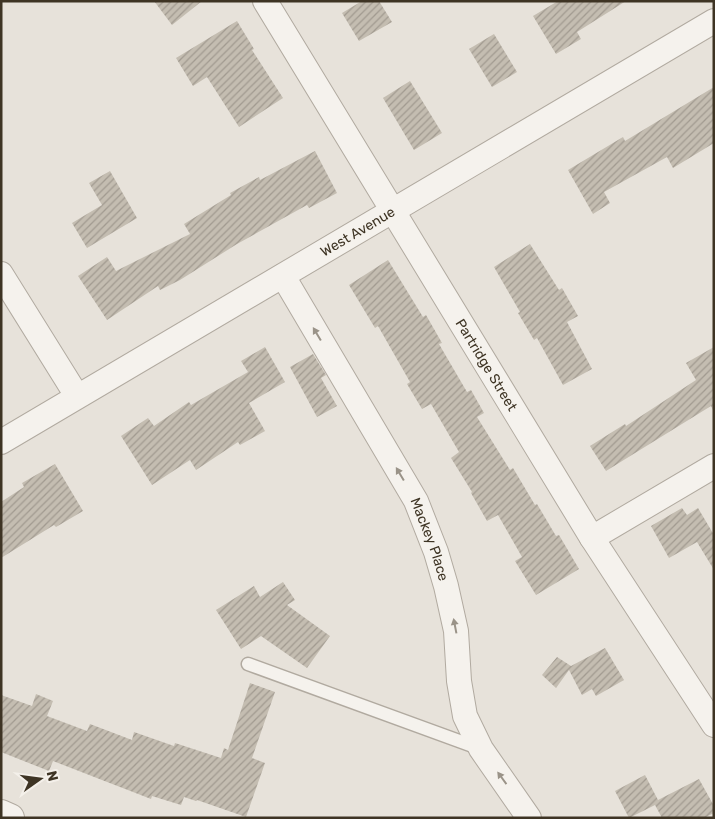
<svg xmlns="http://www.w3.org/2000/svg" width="715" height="819" font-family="Rubik,sans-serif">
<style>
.building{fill:url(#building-hatch)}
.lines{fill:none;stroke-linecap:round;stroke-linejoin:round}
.service-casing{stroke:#b1aaa0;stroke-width:15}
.minor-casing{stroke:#b1aaa0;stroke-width:26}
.tertiary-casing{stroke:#b1aaa0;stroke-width:30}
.service{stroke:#f5f2ed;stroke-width:12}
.minor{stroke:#f5f2ed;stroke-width:24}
.tertiary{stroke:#f5f2ed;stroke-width:28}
.oneway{fill:#9a9388}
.labels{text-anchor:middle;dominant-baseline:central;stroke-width:5;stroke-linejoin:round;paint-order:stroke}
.street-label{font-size:14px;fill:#3e3424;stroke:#f4f0ea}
</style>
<defs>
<pattern id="building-hatch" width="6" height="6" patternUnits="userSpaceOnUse" patternTransform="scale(1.25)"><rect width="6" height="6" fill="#c4bdb1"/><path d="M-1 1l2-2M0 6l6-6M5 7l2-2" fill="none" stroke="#a19a90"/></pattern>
</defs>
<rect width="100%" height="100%" fill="#e7e2da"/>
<g class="building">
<path d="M154 1H202L172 25Z"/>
<path d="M362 1H379L392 22 359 41 342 13Z"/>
<path d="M558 1H626L577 32 581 39 556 54 533 16Z"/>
<path d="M237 21 254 49 252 50 283 98 239 127 207 77 193 86 176 58Z"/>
<path d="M494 34 517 72 492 87 469 49Z"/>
<path d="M410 81 442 133 414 150 383 98Z"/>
<path d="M714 87V143L673 168 667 157 604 192 610 203 593 214 568 170 623 137 625 141Z"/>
<path d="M315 151 337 193 309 208 307 205 237 244 180 280 160 290 158 286 107 320 78 276 107 257 116 271 190 234 184 224 231 195 230 193 259 177 260 180Z"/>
<path d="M110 171 137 218 87 248 72 223 102 205 89 183Z"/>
<path d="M530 244 559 290 562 288 578 316 567 322 592 369 563 385 537 338 534 340 518 313 520 312 494 267Z"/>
<path d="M388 260 423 317 426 315 442 343 439 344 467 392 471 390 484 413 477 417 510 470 513 468 535 505 537 504 556 536 559 535 579 569 536 595 515 561 522 557 498 515 487 521 471 493 472 492 451 458 459 452 431 404 422 409 407 384 410 382 378 326 375 328 349 285Z"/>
<path d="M265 347 285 382 249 403 265 431 240 445 238 442 196 470 190 460 152 485 121 436 148 418 154 426 189 402 191 405 248 372 241 361Z"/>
<path d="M714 347V412L711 406 606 471 590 446 625 424 626 426 696 380 686 363Z"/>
<path d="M313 354 326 375 321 378 337 406 317 417 290 367Z"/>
<path d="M55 464 83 511 56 527 54 525 1 558V502L24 487 22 483Z"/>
<path d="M682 508 687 515 698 508 714 535V570L697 542 669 558 651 526Z"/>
<path d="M283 582 295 600 287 605 330 636 307 668 261 636 241 649 216 610 254 586 260 597Z"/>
<path d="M605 648 624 680 596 696 592 689 582 695 569 670 556 688 542 675 557 657 571 666Z"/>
<path d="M250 683 275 692 252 758 265 763 246 817 197 800 196 801 184 797 181 805 152 796 151 799 53 761 49 771 1 752V695L32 706 36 694 53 701 47 716 87 731 90 724 132 740 134 732 174 746 175 743 221 758 224 748 228 750Z"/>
<path d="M645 775 658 800 699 779 714 806V813L704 818H662L655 805 629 818 615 791Z"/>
</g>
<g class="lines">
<defs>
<path id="service" d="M248 664 481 749"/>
<g id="minor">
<path id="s1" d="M265 1 592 538 714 725"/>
<path d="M1 274 77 396"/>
<path id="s2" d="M283 276 416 501 436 552 446 586 456 631 459 681 465 716 481 749 529 818"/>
<path id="s3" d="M1 442 714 21"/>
<path d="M592 538 714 466"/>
</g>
<path id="tertiary" d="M1 814 10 818"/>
</defs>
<use href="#service" class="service-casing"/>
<use href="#minor" class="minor-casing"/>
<use href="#tertiary" class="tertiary-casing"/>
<use href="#service" class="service"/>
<use href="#minor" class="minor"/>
<use href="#tertiary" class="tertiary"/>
</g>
<defs><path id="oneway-solid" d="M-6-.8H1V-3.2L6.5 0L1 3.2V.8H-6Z" transform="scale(1.25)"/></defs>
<g class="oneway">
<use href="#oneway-solid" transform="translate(317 334) rotate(-121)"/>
<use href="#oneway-solid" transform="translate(400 474) rotate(-121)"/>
<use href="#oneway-solid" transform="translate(455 626) rotate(-101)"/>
<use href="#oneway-solid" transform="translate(502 778) rotate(-126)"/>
</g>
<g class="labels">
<g class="street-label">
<text stroke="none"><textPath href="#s3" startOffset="414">West Avenue</textPath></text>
<text stroke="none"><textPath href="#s1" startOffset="426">Partridge Street</textPath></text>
<text stroke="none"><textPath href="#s2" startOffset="302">Mackey Place</textPath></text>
</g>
</g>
<rect width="715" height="819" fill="none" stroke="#3e3424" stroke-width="5"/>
<g transform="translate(40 779) rotate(76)" stroke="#f4f0ea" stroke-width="4" paint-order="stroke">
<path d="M0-4L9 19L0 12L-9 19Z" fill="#3e3424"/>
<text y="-8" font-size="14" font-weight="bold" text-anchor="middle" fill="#3e3424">N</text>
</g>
</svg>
